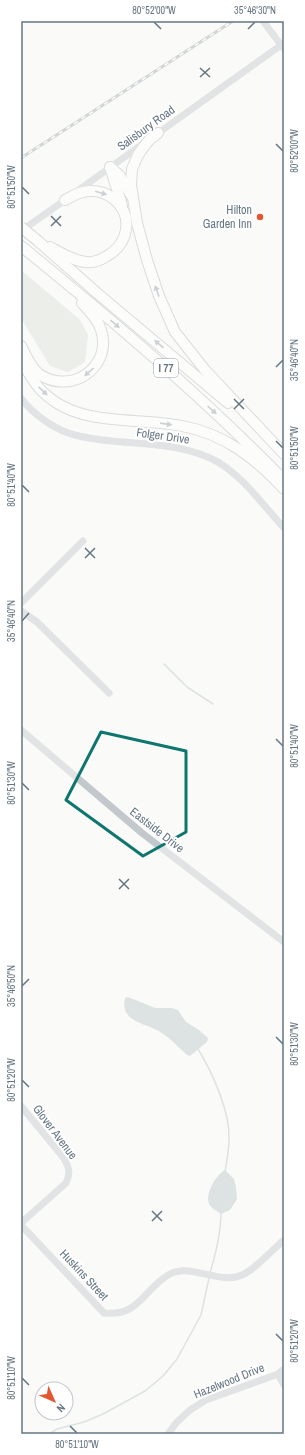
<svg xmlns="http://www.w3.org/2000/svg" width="305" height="1455" font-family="'Archivo Narrow',sans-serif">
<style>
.green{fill:#dadfd7}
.water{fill:#bbc7cb}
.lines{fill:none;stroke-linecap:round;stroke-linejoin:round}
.stream{stroke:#bbc7cb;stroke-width:1.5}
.highway-casing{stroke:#b4b9bd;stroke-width:12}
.minor{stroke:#c3c8cc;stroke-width:7}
.highway{stroke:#fff;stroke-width:10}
.rail-casing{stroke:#a2aab0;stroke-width:3}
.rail{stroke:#fff;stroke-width:1.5;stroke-dasharray:4.5;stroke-linecap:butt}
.highway-bridge-casing{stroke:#b4b9bd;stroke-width:12;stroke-linecap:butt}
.highway-bridge{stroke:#fff;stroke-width:10}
.oneway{fill:#939fa8}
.marked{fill:none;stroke:#0f766e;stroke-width:3;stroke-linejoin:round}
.ticks{fill:none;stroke:#657683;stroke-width:1.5}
.poi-dot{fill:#e4572e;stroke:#fff;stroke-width:1.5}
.labels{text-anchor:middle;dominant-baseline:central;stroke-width:4;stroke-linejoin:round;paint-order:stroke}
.shield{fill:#fff;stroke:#939fa8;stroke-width:1}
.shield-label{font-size:11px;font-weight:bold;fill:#657683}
.street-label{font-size:12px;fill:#657683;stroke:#fff}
.poi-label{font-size:12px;fill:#657683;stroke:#fff;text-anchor:end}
.neatline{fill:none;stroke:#657683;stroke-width:1.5}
.ticks-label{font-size:10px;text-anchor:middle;fill:#657683}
</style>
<rect width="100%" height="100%" fill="#fafaf8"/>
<path class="green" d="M21 270 80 320 88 335 85 362 68 372 50 366 21 318Z"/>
<g class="water">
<path d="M128 997 155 1008H172L178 1010 186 1022 199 1030 208 1038 207 1042 190 1056 187 1055C178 1047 171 1039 162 1033 148 1023 119 1023 125 998Z"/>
<path d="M225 1170 234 1179 236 1188 237 1199 230 1210 221 1214C217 1211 211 1208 209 1204 205 1193 216 1175 225 1170Z"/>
</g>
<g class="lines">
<g class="stream">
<path d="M164 664 187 687 213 704"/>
<path d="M198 1049C212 1072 230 1111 229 1139 229 1150 227 1161 225 1172"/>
<path d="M210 1273C216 1253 221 1232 221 1212"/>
<path d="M49 1434 57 1429 84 1422 103 1414 145 1391 163 1376 177 1359 201 1315 209 1278"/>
</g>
<defs>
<g id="highway">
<path d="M158 133 149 140 138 155 132 169 131 185 137 223 147 260 159 296 175 332 205 370 284 454"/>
<path d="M110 167 122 205"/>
<path d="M110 167 120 176 131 195"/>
<path d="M38 241 97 293 228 403"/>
<path d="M21 246C112 320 202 396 284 480"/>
<path d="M50 247C61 253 74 261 86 262 93 263 101 260 107 256 128 244 134 217 115 200 109 195 102 191 93 191 83 190 74 195 65 200"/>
<path d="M21 346C26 355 30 367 39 374 71 396 113 367 101 330 98 319 89 311 82 303"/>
<path d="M21 360C26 369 32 379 39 388 76 429 134 416 182 426 225 434 255 458 284 489"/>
</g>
</defs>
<use href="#highway" class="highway-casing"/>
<g class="minor">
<path d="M263 21 284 49"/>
<path d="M154 136 284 43"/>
<path d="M76 192 144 143"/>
<path d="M21 231 68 198"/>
<path d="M21 398C32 414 57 431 75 435 120 447 165 438 210 458 238 470 263 505 284 528"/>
<path d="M21 603 83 541"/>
<path d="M21 611 37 622 109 693"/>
<path d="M21 730 142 833 284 942"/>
<path d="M21 1106 63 1157C69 1167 71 1172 66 1183L21 1223"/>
<path d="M21 1225 104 1313C140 1317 144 1288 170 1274 191 1263 219 1285 242 1275 255 1270 273 1249 284 1240"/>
<path d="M278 1374 284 1385"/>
<path d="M168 1434 176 1423 190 1410 206 1400 278 1374 284 1369"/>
</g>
<use href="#highway" class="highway"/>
<defs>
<path id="rail" d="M21 158 233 21"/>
</defs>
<use href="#rail" class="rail-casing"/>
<use href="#rail" class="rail"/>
<defs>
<path id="highway-bridge" d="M21 227 38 241"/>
</defs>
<use href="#highway-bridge" class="highway-bridge-casing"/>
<use href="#highway-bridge" class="highway-bridge"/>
</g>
<defs><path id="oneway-solid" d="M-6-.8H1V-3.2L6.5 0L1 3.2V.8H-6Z"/></defs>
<g class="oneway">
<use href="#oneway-solid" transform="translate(101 193) rotate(16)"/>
<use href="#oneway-solid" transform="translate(157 291) rotate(-110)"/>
<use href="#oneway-solid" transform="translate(115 324) rotate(41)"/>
<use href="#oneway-solid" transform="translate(159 344) rotate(-140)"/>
<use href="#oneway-solid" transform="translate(89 372) rotate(140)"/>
<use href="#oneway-solid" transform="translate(43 391) rotate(44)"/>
<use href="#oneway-solid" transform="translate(212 410) rotate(42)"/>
<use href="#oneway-solid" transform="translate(166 424) rotate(8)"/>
</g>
<path d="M0 0H305V1455H0ZM101 732 186 751V832L143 856 66 800Z" fill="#fafaf8" fill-opacity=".55" fill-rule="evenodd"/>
<path class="marked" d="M101 732 186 751V832L143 856 66 800Z"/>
<path class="ticks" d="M154 22 161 29M248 29 255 22M200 68 210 77M200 77 210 68M276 144 283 151M22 187 29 194M51 216 61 226M51 226 61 216M276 367 283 360M234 399 244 409M234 409 244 399M276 441 283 448M22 485 29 492M85 548 95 558M85 558 95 548M22 621 29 613M276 739 283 746M22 783 29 790M119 879 129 889M119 889 129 879M22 986 29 979M276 1037 283 1044M22 1080 29 1087M152 1211 162 1221M152 1221 162 1211M276 1334 283 1341M22 1378 29 1385M70 1426 77 1433"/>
<circle class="poi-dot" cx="260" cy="217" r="4"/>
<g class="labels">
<rect class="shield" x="154" y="359" width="24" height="18" rx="3"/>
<g class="shield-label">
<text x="166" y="368">I 77</text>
</g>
<g class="street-label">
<text transform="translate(146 128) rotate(-36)">Salisbury Road</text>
<text transform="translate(163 436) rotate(8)">Folger Drive</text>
<text transform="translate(157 830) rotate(38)">Eastside Drive</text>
<text transform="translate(55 1132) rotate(53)">Glover Avenue</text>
<text transform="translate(84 1275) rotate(47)">Huskins Street</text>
<text transform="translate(229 1381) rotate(-22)">Hazelwood Drive</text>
</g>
<g class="poi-label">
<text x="252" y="210">Hilton<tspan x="252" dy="14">Garden Inn</tspan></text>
</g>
</g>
<rect width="305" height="1455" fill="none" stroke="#ffffff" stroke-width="44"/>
<g transform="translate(54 1401) rotate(135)"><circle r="19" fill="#ffffff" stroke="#c1c8cd"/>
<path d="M0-3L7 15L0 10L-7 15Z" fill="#e4572e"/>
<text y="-6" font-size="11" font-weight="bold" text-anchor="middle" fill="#657683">N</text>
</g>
<rect x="22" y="22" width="261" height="1411" class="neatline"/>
<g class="ticks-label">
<text x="154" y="14">80°52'00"W</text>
<text x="255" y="14">35°46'30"N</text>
<text transform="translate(294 151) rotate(-90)" y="4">80°52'00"W</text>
<text transform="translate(11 187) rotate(-90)" y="4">80°51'50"W</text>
<text transform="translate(294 360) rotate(-90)" y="4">35°46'40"N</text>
<text transform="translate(294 448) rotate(-90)" y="4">80°51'50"W</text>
<text transform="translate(11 485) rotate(-90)" y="4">80°51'40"W</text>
<text transform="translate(11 621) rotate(-90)" y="4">35°46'40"N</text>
<text transform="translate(294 746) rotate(-90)" y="4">80°51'40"W</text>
<text transform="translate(11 783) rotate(-90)" y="4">80°51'30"W</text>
<text transform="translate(11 986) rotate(-90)" y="4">35°46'50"N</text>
<text transform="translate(294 1044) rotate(-90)" y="4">80°51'30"W</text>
<text transform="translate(11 1080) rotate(-90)" y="4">80°51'20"W</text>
<text transform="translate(294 1341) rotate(-90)" y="4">80°51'20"W</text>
<text transform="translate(11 1378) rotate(-90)" y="4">80°51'10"W</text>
<text x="77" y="1448">80°51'10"W</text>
</g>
</svg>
